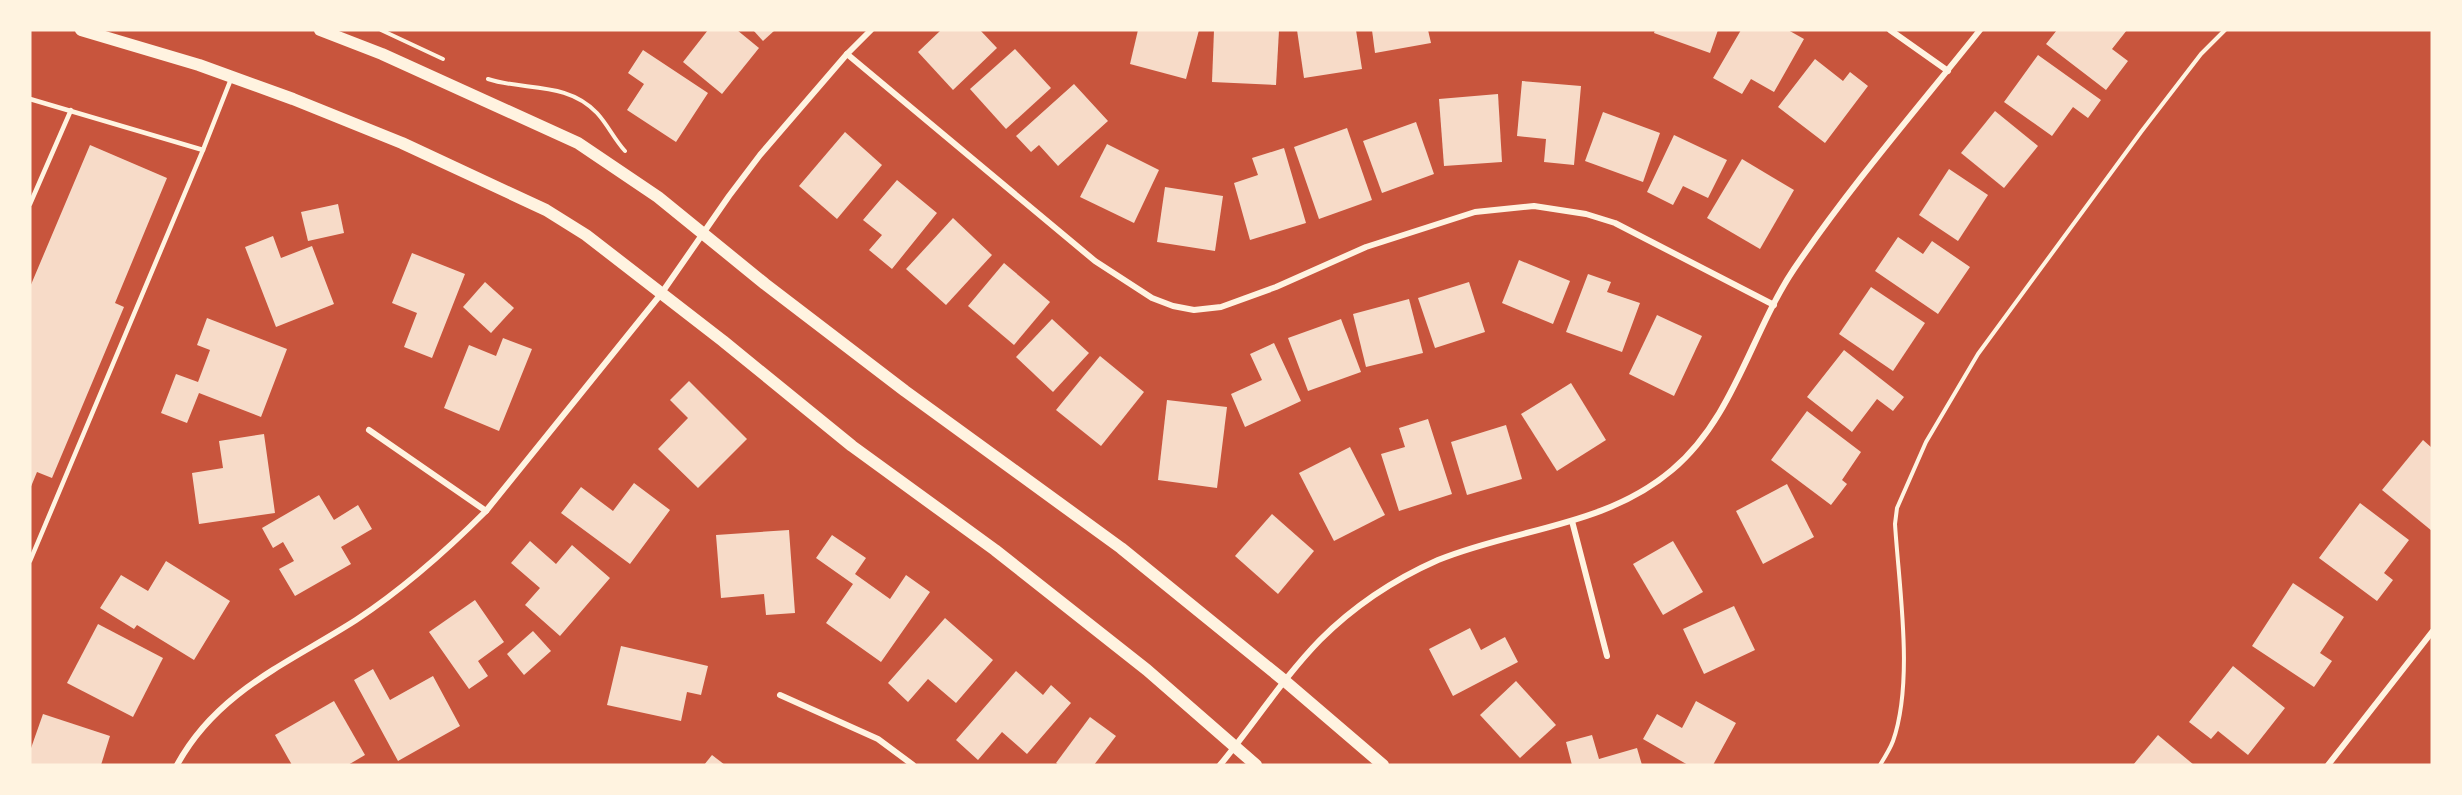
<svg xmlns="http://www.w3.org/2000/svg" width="2462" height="795" font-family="Quicksand,sans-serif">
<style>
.building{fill:#f7dbc8}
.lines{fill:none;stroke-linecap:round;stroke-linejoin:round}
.path{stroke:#fff3e0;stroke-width:4}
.service{stroke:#fff3e0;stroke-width:4.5}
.minor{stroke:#fff3e0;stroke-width:6}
.secondary{stroke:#fff3e0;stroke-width:12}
</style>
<rect width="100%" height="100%" fill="#c8553d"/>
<g class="building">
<path d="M708 30H737L759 48 722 94 683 62Z"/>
<path d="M753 30H775L763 41Z"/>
<path d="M941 30H980L997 48 953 90 918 52Z"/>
<path d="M1138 30H1199L1186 79 1130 64Z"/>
<path d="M1214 30H1279L1276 85 1212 82Z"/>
<path d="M1297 30H1356L1362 69 1304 78Z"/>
<path d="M1372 30H1428L1431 43 1375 53Z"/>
<path d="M1655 30H1718L1710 53 1654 33Z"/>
<path d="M1741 30H1788L1804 39 1774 92 1751 79 1742 94 1713 78Z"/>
<path d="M2057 30H2127L2112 49 2128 61 2106 90 2046 44Z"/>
<path d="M1015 49 1051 88 1006 129 970 89Z"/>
<path d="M643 50 708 93 676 142 627 110 644 84 628 73Z"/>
<path d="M2038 55 2101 100 2088 118 2073 107 2052 136 2004 102Z"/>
<path d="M1815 59 1843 81 1850 72 1868 86 1825 143 1778 107Z"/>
<path d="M1522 81 1581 86 1574 165 1544 162 1546 139 1517 136Z"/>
<path d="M1074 84 1108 121 1058 166 1039 145 1031 152 1016 136Z"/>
<path d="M1498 94 1502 162 1444 166 1439 99Z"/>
<path d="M1995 111 2038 146 2004 188 1961 153Z"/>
<path d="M1603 112 1660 133 1643 182 1585 161Z"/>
<path d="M1416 122 1434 174 1382 193 1363 141Z"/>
<path d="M1347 128 1372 200 1319 219 1294 147Z"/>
<path d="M845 132 882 165 837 219 799 186Z"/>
<path d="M1674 135 1727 160 1708 198 1683 186 1673 205 1647 192Z"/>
<path d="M1107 144 1159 170 1134 223 1080 197Z"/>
<path d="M90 145 167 178 115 303 124 307 52 478 37 472 30 489V287Z"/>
<path d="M1284 148 1306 223 1250 240 1234 183 1258 175 1252 158Z"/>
<path d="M1742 159 1794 190 1760 249 1707 218Z"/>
<path d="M1949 169 1988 195 1958 241 1919 215Z"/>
<path d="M897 180 937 213 892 269 869 250 882 235 863 220Z"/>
<path d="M1165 187 1223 196 1215 251 1157 242Z"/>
<path d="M338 204 344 233 308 241 301 212Z"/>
<path d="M953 218 992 255 946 305 906 269Z"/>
<path d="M273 236 281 258 312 246 334 304 276 327 245 247Z"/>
<path d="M1898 237 1923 254 1932 241 1970 267 1938 314 1875 271Z"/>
<path d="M412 253 465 274 432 358 404 347 417 313 392 303Z"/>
<path d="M1519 260 1570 281 1553 324 1502 303Z"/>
<path d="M1004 263 1050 302 1014 345 968 306Z"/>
<path d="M1588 274 1611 282 1607 292 1640 303 1622 352 1566 332Z"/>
<path d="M485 282 514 308 491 333 463 307Z"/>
<path d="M1469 282 1485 332 1435 348 1418 298Z"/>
<path d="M1871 287 1925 323 1893 371 1839 334Z"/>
<path d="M1409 299 1423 353 1366 367 1353 314Z"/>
<path d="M1657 315 1702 336 1674 396 1629 374Z"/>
<path d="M207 318 287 349 261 417 199 393 187 423 161 413 176 374 198 382 210 350 197 345Z"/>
<path d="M1052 319 1089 353 1053 392 1016 357Z"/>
<path d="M1341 319 1361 372 1308 391 1288 338Z"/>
<path d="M503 338 532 349 499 431 444 408 469 345 496 356Z"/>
<path d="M1274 343 1301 401 1245 427 1231 394 1262 380 1250 354Z"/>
<path d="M1844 350 1904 397 1893 411 1877 399 1852 432 1807 397Z"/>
<path d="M1100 356 1144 392 1101 446 1056 410Z"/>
<path d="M689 381 747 439 698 488 658 449 688 418 670 400Z"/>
<path d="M1571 383 1606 440 1557 471 1521 414Z"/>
<path d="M1167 400 1227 407 1217 488 1158 480Z"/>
<path d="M1807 411 1861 452 1842 480 1847 484 1831 505 1771 460Z"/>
<path d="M1428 419 1452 494 1399 511 1381 454 1405 447 1399 428Z"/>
<path d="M1506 425 1522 479 1467 495 1451 442Z"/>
<path d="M264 434 275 513 199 524 192 473 223 468 219 441Z"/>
<path d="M2423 440 2432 448V531L2382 490Z"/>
<path d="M1350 447 1385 515 1334 541 1299 473Z"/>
<path d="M634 483 670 510 630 564 561 513 581 487 613 511Z"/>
<path d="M1787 484 1814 537 1763 564 1736 511Z"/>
<path d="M319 495 334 520 358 505 372 529 341 547 351 564 295 596 279 569 294 561 283 542 273 548 262 528Z"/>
<path d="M2360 503 2409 540 2384 573 2393 580 2377 601 2319 558Z"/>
<path d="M1272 514 1314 551 1278 594 1235 556Z"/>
<path d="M789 530 795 613 766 615 764 594 721 598 716 535Z"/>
<path d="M832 535 866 558 855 574 890 599 906 575 930 592 881 662 826 623 853 584 816 558Z"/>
<path d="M530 541 556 564 572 545 610 578 560 636 525 605 540 588 511 563Z"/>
<path d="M1673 541 1703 592 1663 615 1633 564Z"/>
<path d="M166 561 230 601 194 660 137 625 134 629 100 608 121 575 148 591Z"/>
<path d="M2293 583 2344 617 2320 653 2332 661 2314 687 2252 646Z"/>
<path d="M475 600 504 642 478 661 488 676 469 689 429 632Z"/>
<path d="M1734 606 1755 650 1704 674 1683 629Z"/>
<path d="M945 618 993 660 956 703 928 679 908 702 888 683Z"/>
<path d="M98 624 163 658 133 717 67 683Z"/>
<path d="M1470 628 1481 650 1505 637 1518 662 1453 696 1429 649Z"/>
<path d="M533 631 551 651 524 675 507 654Z"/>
<path d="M621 646 708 666 701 695 687 692 681 721 607 705Z"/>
<path d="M2233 666 2285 708 2248 755 2218 731 2211 739 2189 722Z"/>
<path d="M373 669 390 700 433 676 460 726 398 761 354 680Z"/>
<path d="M1016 671 1043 695 1051 685 1071 703 1027 754 1002 732 978 760 956 740Z"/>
<path d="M1516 681 1556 725 1520 758 1480 715Z"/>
<path d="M334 701 365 755 348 765H292L275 735Z"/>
<path d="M1696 701 1736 723 1713 765H1688L1643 739 1657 714 1682 728Z"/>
<path d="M43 714 110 736 101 765H30V751Z"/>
<path d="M1090 717 1116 736 1094 765H1059L1056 763Z"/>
<path d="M1592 735 1599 759 1637 748 1642 765H1572L1566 742Z"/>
<path d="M2158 735 2194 765H2133Z"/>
<path d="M712 755 725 765H704Z"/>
</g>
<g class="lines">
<g class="path">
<path d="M381 30 443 59"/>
<path d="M488 79C524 91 567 81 597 113 608 125 614 139 625 151"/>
<path d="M1880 765C1885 757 1890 749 1893 741 1914 681 1899 588 1895 524L1897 508 1926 442 1978 354 2141 132 2201 54 2225 30"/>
</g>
<g class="service">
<path d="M30 99 203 150 231 79"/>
<path d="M30 204 71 110"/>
<path d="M30 561 203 150"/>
</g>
<g class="minor">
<path d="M1890 30 1948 71"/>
<path d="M847 54 1095 261 1152 298 1173 306 1194 310 1221 307 1276 287 1366 247 1475 212 1534 206 1586 214 1615 223 1774 305"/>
<path d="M369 430 486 511"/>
<path d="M1572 521 1607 656"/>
<path d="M780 695 878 739 913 765"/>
<path d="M177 765C217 691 289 663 356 620 403 589 446 551 486 511L661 294 729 196 760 155 847 54 871 30"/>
<path d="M1220 765C1254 724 1283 678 1320 640 1353 607 1395 579 1438 560 1516 528 1605 527 1672 470 1734 418 1751 333 1794 269 1851 185 1917 109 1980 30"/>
<path d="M2328 765 2432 632"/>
</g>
<g class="secondary">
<path d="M81 30 199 65 293 99 402 143 546 210 586 235 723 341 852 446 995 550 1147 670 1256 765"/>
<path d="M320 30 382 54 578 143 658 197 765 284 905 391 1121 548 1286 682 1383 765"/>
</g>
</g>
<rect width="2462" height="795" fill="none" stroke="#fff3e0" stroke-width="63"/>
</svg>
